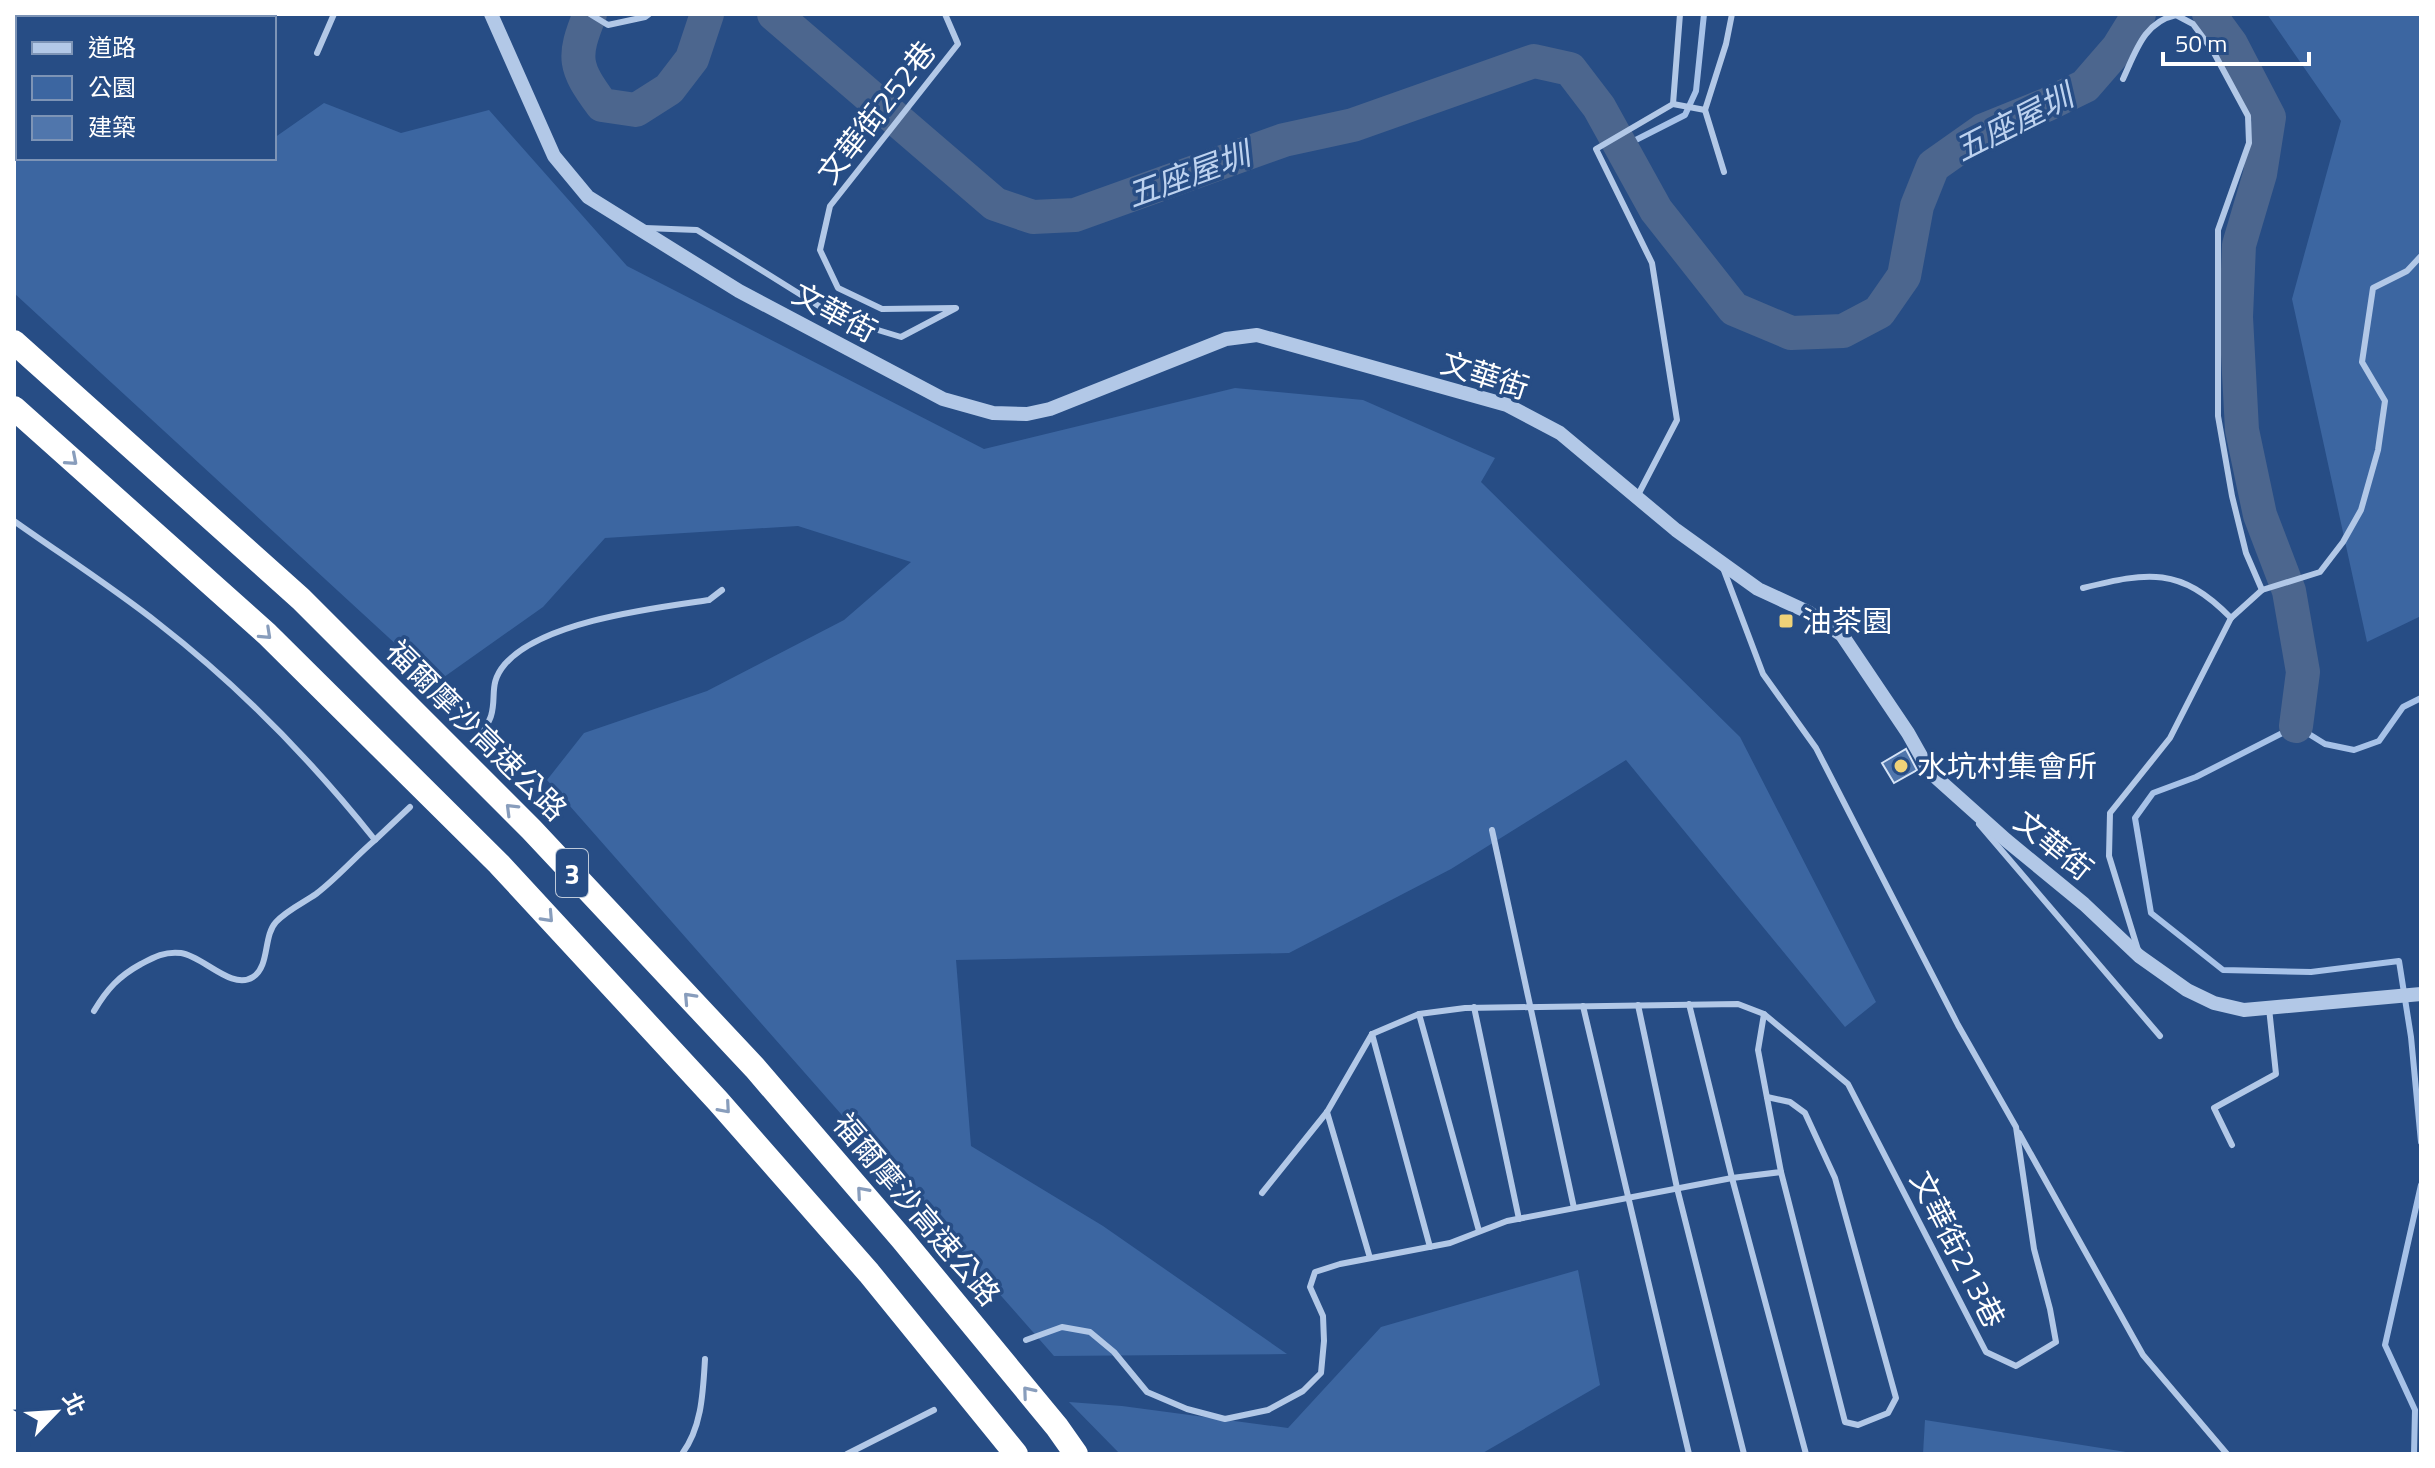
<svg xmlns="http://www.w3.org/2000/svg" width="2435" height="1468" font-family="'Titillium Web','Noto Sans TC',sans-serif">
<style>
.green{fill:#3c66a1}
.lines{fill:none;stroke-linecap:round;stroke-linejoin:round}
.stream{stroke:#a7c2e8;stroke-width:6}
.river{stroke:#4c668e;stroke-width:34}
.building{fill:#5076ac;stroke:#d5e3f6;stroke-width:2}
.service{stroke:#b2c8e7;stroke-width:6}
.tertiary{stroke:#b2c8e7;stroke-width:14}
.motorway{stroke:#fff;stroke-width:24}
.oneway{stroke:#889dbc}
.poi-dot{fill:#efd278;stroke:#274d85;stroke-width:3}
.labels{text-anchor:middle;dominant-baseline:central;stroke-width:7;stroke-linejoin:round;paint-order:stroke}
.shield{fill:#274d85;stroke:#becada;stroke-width:2}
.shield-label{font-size:28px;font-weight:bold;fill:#fff}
.street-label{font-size:30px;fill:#fff;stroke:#274d85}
.poi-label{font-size:30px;fill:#fff;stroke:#274d85;text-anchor:start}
.water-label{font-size:32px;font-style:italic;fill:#bdd2ef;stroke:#274d85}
</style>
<rect width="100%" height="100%" fill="#274d85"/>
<g class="green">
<path d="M14 14H105L111 18H18V158H274V138L324 103 401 133 489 110 627 266 984 449 1235 388 1363 400 1495 458 1481 482 1740 737 1876 1002 1845 1027 1626 760 1451 869 1289 953 956 960 971 1146 1103 1226 1287 1354 1054 1356 547 780 584 733 707 691 844 620 911 562 798 526 605 538 543 607 437 682 14 293Z"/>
<path d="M2267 14H2421V616L2367 642 2292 299 2341 121Z"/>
<path d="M1578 1270 1600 1385 1481 1454H1120L1069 1402 1122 1406 1288 1428 1381 1327Z"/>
<path d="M1925 1420 2126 1452 2128 1454H1923Z"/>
</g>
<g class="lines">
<g class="stream">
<path d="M1622 147 1685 115 1696 91 1704 14"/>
<path d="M2421 698 2403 707 2379 741 2354 750 2325 744 2296 726 2196 777 2153 793 2135 818 2151 913 2223 970 2311 972 2399 961 2411 1037 2421 1142"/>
<path d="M2414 1454 2415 1410 2385 1345 2421 1185"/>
</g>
<g class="river">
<path d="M590 14C572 58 574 67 602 105L636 110 669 89 692 59 707 14"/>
<path d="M774 14 995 204 1033 217 1075 215 1284 140 1353 125 1534 61 1570 69 1599 107 1656 210 1734 309 1791 333 1843 331 1879 312 1904 276 1917 206 1933 166 1984 130 2046 105 2085 86 2118 48 2139 14"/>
<path d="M2209 14 2231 44 2269 117 2260 174 2239 245 2236 317 2242 430 2260 515 2289 591 2303 672 2296 726"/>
</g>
</g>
<path class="building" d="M1906 749 1917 770 1894 783 1882 763Z"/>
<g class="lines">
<g class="service">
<path d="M590 14 608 25 645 17 649 14"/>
<path d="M219 18V14"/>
<path d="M317 53 334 14"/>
<path d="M2123 79C2136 51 2144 22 2176 15L2193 24 2213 51 2248 116 2249 143 2218 230V416L2232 496 2246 553 2262 590"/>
<path d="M1673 104 1680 14"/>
<path d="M1705 110 1724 172"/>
<path d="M645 228 697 230 838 318 901 337 956 308 882 309 838 288 820 250 830 206 958 44 945 14"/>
<path d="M1638 495 1677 420 1652 263 1596 149 1673 104 1705 110 1726 44 1732 14"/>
<path d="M14 521C62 555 112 587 159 624 239 686 312 761 375 840L410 807"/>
<path d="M2083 588C2148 572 2180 566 2231 618"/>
<path d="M483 733C485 728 489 722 491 716 497 696 488 684 505 664 543 621 654 608 709 600L722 590"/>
<path d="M1979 824 2160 1036"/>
<path d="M1492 830 1574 1208"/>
<path d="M2138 950 2109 856 2110 813 2170 738 2231 618 2262 590 2320 572 2343 542 2361 510 2378 450 2385 401 2362 362 2373 288 2407 271 2421 256"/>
<path d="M1689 1004 1732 1178 1806 1454"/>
<path d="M1638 1005 1677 1188 1744 1454"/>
<path d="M1583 1006 1689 1454"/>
<path d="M1474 1007 1519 1219"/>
<path d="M94 1011C107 989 119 976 141 964 154 957 165 951 181 953 203 956 232 991 253 977 270 966 263 936 276 922 287 910 303 903 316 894 337 878 355 857 375 840"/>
<path d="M1419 1014 1479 1231"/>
<path d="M1372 1034 1430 1247"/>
<path d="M1767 1097 1790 1102 1805 1113 1835 1178 1896 1398 1888 1413 1858 1425 1845 1422 1781 1172"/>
<path d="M1327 1112 1370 1258"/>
<path d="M2019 1133 2143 1355 2227 1454"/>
<path d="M2232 1145 2214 1108 2276 1074 2269 1008"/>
<path d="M1262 1193 1327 1112 1372 1034 1419 1014 1465 1008 1738 1004 1764 1014 1848 1084 1986 1352 2016 1366 2056 1342 2050 1309 2034 1249 2016 1127 1958 1025 1816 748 1763 674 1723 568"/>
<path d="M1026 1340 1062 1327 1090 1332 1114 1352 1147 1392 1187 1409 1225 1419 1268 1410 1303 1391 1321 1373 1324 1341 1323 1316 1310 1287 1315 1272 1340 1264 1450 1243 1507 1221 1732 1178 1781 1172 1758 1050 1764 1014"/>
<path d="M682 1454C702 1427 703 1392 705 1359"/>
<path d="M847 1454 934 1410"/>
</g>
<path class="tertiary" d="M491 14 554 156 588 197 739 291 943 399 993 413 1027 414 1050 409 1226 339 1257 335 1507 405 1560 433 1676 530 1758 589 1808 612 1842 635 1908 733 1930 772 2006 840 2084 904 2139 956 2187 990 2214 1003 2244 1010 2421 994"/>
<g class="motorway">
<path d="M14 342 301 599 531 829 755 1068 902 1239 1057 1427 1076 1454"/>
<path d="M14 408 267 634 499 864 718 1101 869 1273 1016 1454"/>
</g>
</g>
<defs><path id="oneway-chevron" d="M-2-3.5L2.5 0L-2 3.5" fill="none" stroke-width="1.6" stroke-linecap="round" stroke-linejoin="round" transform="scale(2)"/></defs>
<g class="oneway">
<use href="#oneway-chevron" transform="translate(72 460) rotate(41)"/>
<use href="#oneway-chevron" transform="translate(266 634) rotate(43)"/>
<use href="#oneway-chevron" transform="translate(511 809) rotate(-135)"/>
<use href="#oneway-chevron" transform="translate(548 917) rotate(47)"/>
<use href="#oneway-chevron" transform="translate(689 998) rotate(-133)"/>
<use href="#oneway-chevron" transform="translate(725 1108) rotate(49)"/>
<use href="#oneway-chevron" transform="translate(862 1192) rotate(-131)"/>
<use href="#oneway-chevron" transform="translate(1028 1392) rotate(-130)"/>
</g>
<g class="poi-dot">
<rect x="1778" y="613" width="16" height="16" rx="4"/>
<circle cx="1901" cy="766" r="8"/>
</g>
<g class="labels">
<rect class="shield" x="556" y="849" width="32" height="48" rx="6"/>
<g class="shield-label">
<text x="572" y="873">3</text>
</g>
<g class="street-label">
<text transform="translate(876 112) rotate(-52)">文華街252巷</text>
<text transform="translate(835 312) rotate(28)">文華街</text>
<text transform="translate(1485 375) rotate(18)">文華街</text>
<text transform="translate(477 730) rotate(45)">福爾摩沙高速公路</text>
<text transform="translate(2054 845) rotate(39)">文華街</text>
<text transform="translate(917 1209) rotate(50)">福爾摩沙高速公路</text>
<text transform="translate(1958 1249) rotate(63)">文華街213巷</text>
</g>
<g class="poi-label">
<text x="1802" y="621">油茶園</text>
<text x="1917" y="766">水坑村集會所</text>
</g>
<g class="water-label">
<text transform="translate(2013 122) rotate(-27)">五座屋圳</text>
<text transform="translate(1188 174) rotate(-20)">五座屋圳</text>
</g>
</g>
<rect width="2435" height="1468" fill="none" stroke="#ffffff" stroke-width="32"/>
<rect x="16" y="16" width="260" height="144" fill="#274d85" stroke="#7d94b6" stroke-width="2"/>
<rect x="32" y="42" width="40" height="12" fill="#b2c8e7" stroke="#7d94b6" stroke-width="2"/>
<text x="88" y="56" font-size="24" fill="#ffffff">道路</text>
<rect x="32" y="76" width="40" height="24" fill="#3c66a1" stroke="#7d94b6" stroke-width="2"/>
<text x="88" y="96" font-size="24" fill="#ffffff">公園</text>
<rect x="32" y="116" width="40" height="24" fill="#5076ac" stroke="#7d94b6" stroke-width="2"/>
<text x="88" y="136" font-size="24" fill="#ffffff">建築</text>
<g transform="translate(56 1412) rotate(65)" stroke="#274d85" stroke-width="6" paint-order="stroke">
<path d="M0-6L14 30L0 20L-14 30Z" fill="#ffffff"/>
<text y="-12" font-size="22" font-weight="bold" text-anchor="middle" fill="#ffffff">北</text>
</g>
<path d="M2163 52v12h146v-12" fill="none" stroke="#ffffff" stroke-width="4"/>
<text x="2175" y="52" font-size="24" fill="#ffffff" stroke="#274d85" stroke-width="6" paint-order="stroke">50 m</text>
</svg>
